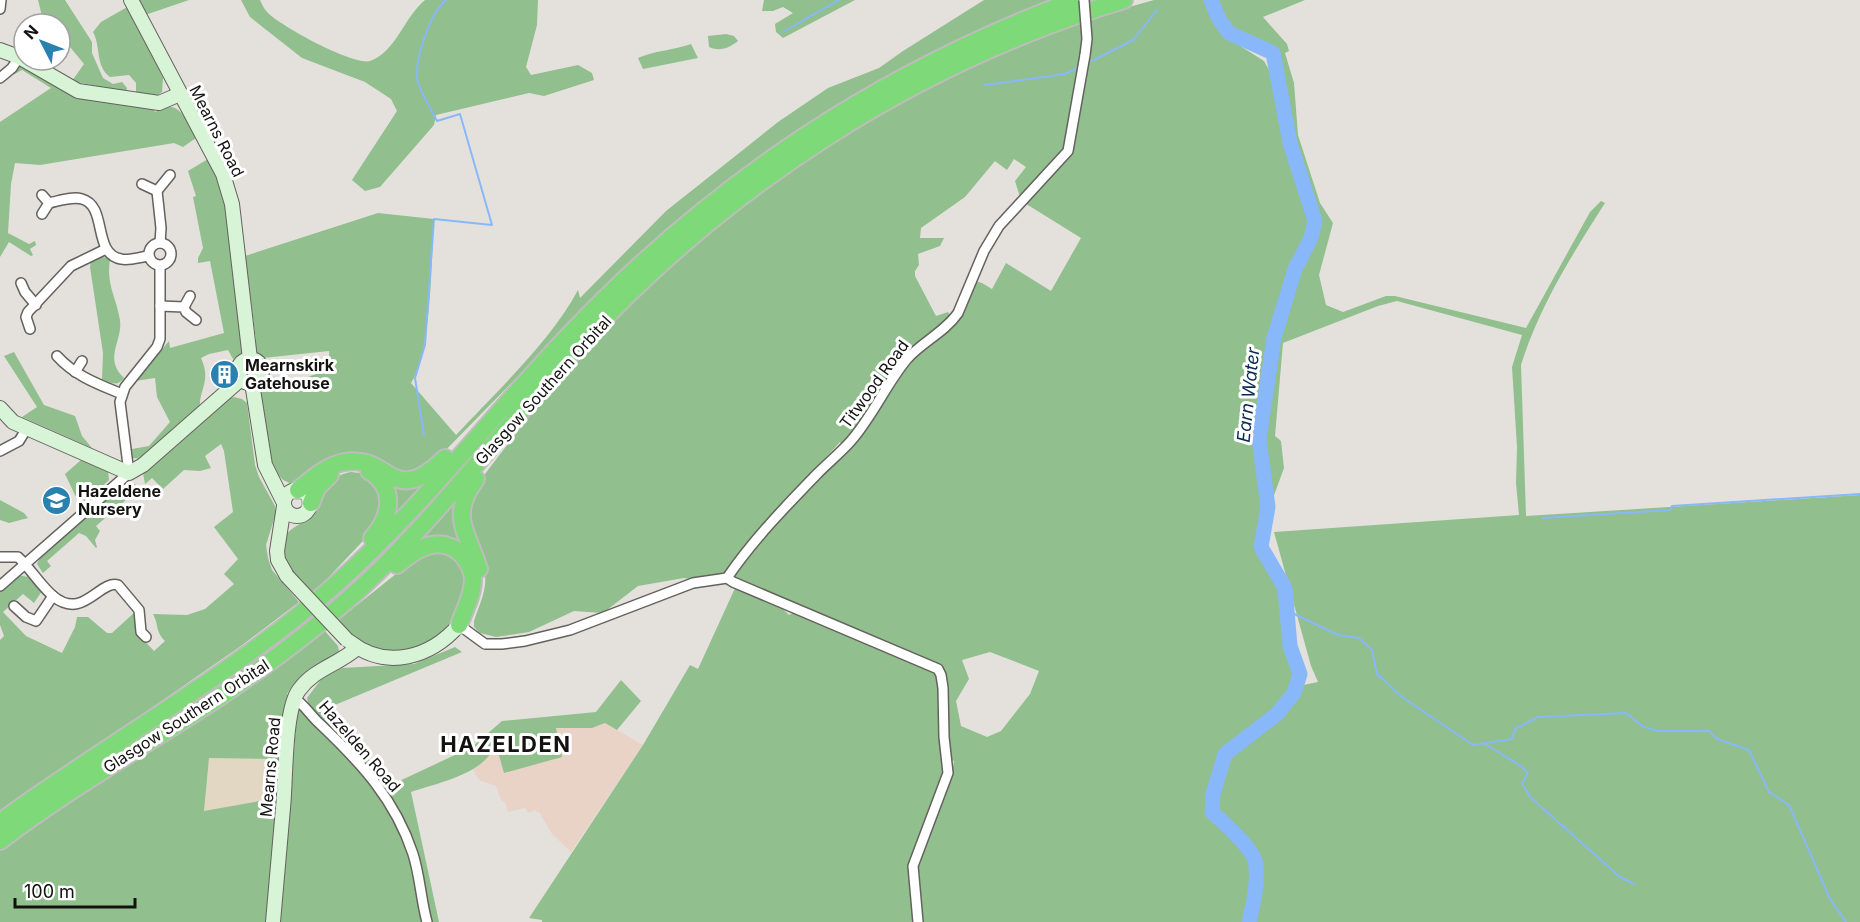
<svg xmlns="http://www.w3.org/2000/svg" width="1860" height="922" font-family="Inter,sans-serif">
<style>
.commercial{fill:#e9d3c7}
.industrial{fill:#e2d7c2}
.green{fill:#91bf8e;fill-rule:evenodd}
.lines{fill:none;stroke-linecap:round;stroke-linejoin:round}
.stream{stroke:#88b8f9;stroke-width:2}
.river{stroke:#88b8f9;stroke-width:15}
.street-casing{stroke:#65625e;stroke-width:12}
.secondary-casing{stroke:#65625e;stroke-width:16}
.highway-casing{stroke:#bdbdbc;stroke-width:20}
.street{stroke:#fff;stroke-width:9}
.secondary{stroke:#d8f4d6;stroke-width:14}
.highway{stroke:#7ed978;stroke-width:16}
.street-bridge-casing{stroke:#65625e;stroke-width:12;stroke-linecap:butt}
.secondary-bridge-casing{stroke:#65625e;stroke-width:16;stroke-linecap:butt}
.street-bridge{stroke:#fff;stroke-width:9}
.secondary-bridge{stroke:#d8f4d6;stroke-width:14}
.labels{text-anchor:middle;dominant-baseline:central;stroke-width:6;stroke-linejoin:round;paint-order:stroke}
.street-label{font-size:16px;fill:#131211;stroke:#fff}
.poi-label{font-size:16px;font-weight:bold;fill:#131211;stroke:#fff;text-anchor:start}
.water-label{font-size:18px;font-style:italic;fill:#082850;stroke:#fff}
.district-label{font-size:22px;font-weight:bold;letter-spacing:1.5px;fill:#131211;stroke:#fff}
</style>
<rect width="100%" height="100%" fill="#e4e1dd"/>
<path class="commercial" d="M605 723 643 745 571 852 552 834 539 812H536L535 810 528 813 525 808 508 812 505 802 501 800 496 786 479 780 473 770 492 753 496 744 555 728H592Z"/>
<path class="industrial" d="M209 758 277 759V801L271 799 204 812Z"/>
<g class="green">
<path d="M38 0H65L92 42V53L103 78 113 84 122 82 127 88 126 92 72 81 84 64 60 35V24H44Z"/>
<path d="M137 0H189L145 15Z"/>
<path d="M241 0H260C262 4 264 9 267 12 280 26 354 66 370 61 396 52 404 17 425 0H538L537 25 526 67 531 75 578 65 592 73 594 80 544 96 529 93 436 115 434 125 380 187 365 191 352 180 397 111 391 99 365 82 302 58 250 17Z"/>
<path d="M764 0H855L783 38 776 32 775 24 793 13 783 7 773 11H762Z"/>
<path d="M984 0H1062L1017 14 919 62 584 309 435 461 406 476 363 458 294 485 283 480 272 468 259 397 271 376 294 382 330 369 329 351 263 358 255 352 256 340 245 256 378 213 434 219C431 259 432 353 411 383L456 435C496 392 551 341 578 290L580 298 666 211 778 122 828 88 879 68 903 51Z"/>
<path d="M1154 0H1208L1222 29 1234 42 1264 61 1273 77 1290 166 1311 224 1309 237 1313 240 1317 224 1316 216 1293 142 1287 111V93L1273 51 1232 31 1226 24 1215 0H1305L1263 17 1287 44 1289 51 1285 53 1294 83 1298 135 1320 203 1333 223 1319 275 1326 305 1343 312 1386 296H1395L1526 328 1590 212 1601 201 1605 203C1573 253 1539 307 1521 365L1526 516 1860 495V922H921L916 868 951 780 954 761 945 758 943 775 909 865 914 922H542V920L529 918 643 745 690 665 698 669 736 586 778 604 789 615 796 611 942 669 737 580 734 576 745 557 845 451 840 442 739 553 731 567 725 572 695 580 684 578 638 586 603 613 574 611 529 632 496 637 480 633 474 627V621C478 608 487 590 485 576 481 548 458 529 469 497 471 491 478 484 482 478 497 458 512 439 527 419 667 236 864 98 1082 22L1083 46 1065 150 1020 197 1015 181 1026 167 1014 159 1007 170 995 161 965 197 921 228 920 238H944L940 246 918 254 919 265 915 271V276L936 316 948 312 954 320 972 280 982 283 992 289 1006 263 1051 291 1081 238 1023 202 1068 158 1072 148 1090 18ZM1397 301 1522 335 1512 367 1517 447 1516 483 1519 515 1274 532 1311 666 1318 682 1293 687 1295 677 1287 648 1284 599 1279 583 1258 546 1264 512 1273 498 1284 468 1281 441 1275 436 1283 343 1378 306ZM990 652 1039 671 1030 694 1001 731 987 737 961 726 956 701 969 679 962 660Z"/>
<path d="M129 6 163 78 162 92 156 96 136 94V83L129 75 110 77C95 66 101 46 93 32L101 22Z"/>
<path d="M726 34 734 36 738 41C729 48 720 52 709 47L708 36Z"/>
<path d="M691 44 698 58 643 69 638 58C653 51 674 50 691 44Z"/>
<path d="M21 64 73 93 152 107 155 112C159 110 164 107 169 107 182 105 191 129 196 138L183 147 174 143 40 165 15 163 11 184 8 233 29 244 35 241 36 245 30 249 33 255 31 256 9 242 0 257V122L51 88 22 70 13 75 18 66Z"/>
<path d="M208 159 222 185 226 203 246 350 233 359 228 350 209 354 201 358C212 382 198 390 200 409L143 459 133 458 132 449 149 446 170 422 157 397 155 378 135 381 169 341 170 348 224 333 210 261 198 263V258L203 248 193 197 196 196 188 171Z"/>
<path d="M103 257 110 259C106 285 116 296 120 320 123 341 103 358 124 378 117 387 112 383 102 379L103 353 90 267 91 260Z"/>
<path d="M14 352 44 405 75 416 82 436 92 448 22 417 37 407 4 356Z"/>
<path d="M234 397 242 399 247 403 255 465 259 477 275 506 276 513 266 545 268 558 272 570 299 602 241 646 0 813V640L4 636 0 625V591L18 575 28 577 42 591 34 603 23 594 3 612 26 636 62 653 75 627 77 617H88L107 633H112L136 611 138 634 154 651 165 641C155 631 159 625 153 614L187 615 205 609 234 584 224 574 238 559 214 527 233 512 224 451 221 444 205 456 211 468 200 471 184 470 163 489 152 478 145 484 143 473 228 399Z"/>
<path d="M80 458 108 471 109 480 82 505 75 495 65 474 81 460Z"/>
<path d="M351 472 360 473 369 478 379 493 382 502 376 527 313 594C301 581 283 567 282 547 281 529 304 525 313 514 317 510 316 507 317 501 321 486 336 474 351 472Z"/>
<path d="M430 480 396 515 394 513 385 481Z"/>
<path d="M135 484 143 493 140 498 134 493 96 526 100 531 95 540 97 547 96 548 86 536 79 533 47 561 51 566 43 573 37 564 40 558 120 488Z"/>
<path d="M0 500 24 513 28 518 9 523 0 520Z"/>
<path d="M452 503 456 504 464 548 412 546Z"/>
<path d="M426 550 452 552 470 582 451 622 435 638 410 650 388 652 364 648 337 621Z"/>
<path d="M309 614 315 620 276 650 0 834V829Z"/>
<path d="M324 630 338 646 339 651C334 658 326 659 318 663 304 671 295 681 287 694L289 696 282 771 277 789V759L209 758 204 811 271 799 277 801 266 922H0V848Z"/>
<path d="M455 647 462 652 330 707V720L393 784 472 747 502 721 596 712 621 680 641 701 617 730 605 723 592 728H556L562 757 504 773 496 745C482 775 440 782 411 792L439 922H280L297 714 301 708 312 719 307 698 323 677 342 668 414 664Z"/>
</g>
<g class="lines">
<g class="stream">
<path d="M783 32 839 0"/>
<path d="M1092 61 1133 40 1157 10"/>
<path d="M985 85 1065 74 1077 68"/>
<path d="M424 435 415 378 425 345 434 219 492 225 460 114 437 121C431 109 422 95 418 83 413 62 430 13 446 0"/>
<path d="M1543 518 1670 510 1672 506 1860 494"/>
<path d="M1288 611 1338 635 1359 638 1372 650 1377 674 1402 697 1473 745 1512 739 1515 729 1538 717 1626 713 1642 726 1657 731H1709L1717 739 1749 750 1769 792 1789 805 1830 899 1846 922"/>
<path d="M1485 744 1521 766 1528 773 1522 783 1530 797 1620 877 1634 884"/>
</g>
<path class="river" d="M1211 0 1219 19 1229 33 1273 53 1290 143 1315 221 1311 238 1295 269 1274 338 1259 439 1268 507 1261 547 1285 588 1290 646 1300 674 1294 693 1277 714 1225 754 1213 794 1212 812C1223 822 1252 848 1255 861 1259 877 1253 906 1249 922"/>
<defs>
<g id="street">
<path d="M0 9 1 0"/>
<path d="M0 78 12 68 19 57"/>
<path d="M142 184 157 191 170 175"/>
<path d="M157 191 161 228 160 243"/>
<path d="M49 203C59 201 72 196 82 199 108 206 92 254 121 259 129 261 140 257 149 256"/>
<path d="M42 214 49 203 42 195"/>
<circle cx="160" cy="254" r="11"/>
<path d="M21 283 25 292 36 305"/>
<path d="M160 306 184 307 186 312 196 320"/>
<path d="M184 307 190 296"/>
<path d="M30 329 26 317 28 312 71 266 106 249"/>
<path d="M57 356C75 376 98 384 122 394"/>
<path d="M75 372 82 361"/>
<path d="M0 451 19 441 27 428"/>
<path d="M0 557H18C30 568 41 586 53 596 83 621 99 580 118 585L139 610 141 632 146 637"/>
<path d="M727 578C753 540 785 507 817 474 828 463 840 453 850 442 873 416 886 384 907 359 922 342 945 332 958 313L984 251 999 226 1068 151 1085 55"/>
<path d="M0 586 129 473 120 402 125 387 157 347 160 339V266"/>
<path d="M14 606 26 617 36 621 53 596"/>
<path d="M459 625 485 644H502L525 641 570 630 693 583 727 578 733 582 938 669 941 675 943 688 944 737 948 773 913 866 918 922"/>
<path d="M294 698C305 705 310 715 320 724 361 763 395 799 413 854 420 876 421 900 427 922"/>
</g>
<g id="secondary">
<path d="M131 0 223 174 232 204 250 359"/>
<path d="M0 50 19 57 78 91 159 103 180 94"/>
<circle cx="250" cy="371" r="12"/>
<path d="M252 383 265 465 284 503"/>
<path d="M0 408 13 422 129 473 143 465 241 379"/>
<circle cx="297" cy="503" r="13"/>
<path d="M284 506 277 551 278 560 287 576"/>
<path d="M350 642C387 671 431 657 459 625"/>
<path d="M273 922C276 884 280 846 283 808 286 780 284 710 299 690 315 668 338 665 357 648"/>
</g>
<g id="highway">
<path d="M369 471C397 488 391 517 372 538"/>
<path d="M476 479C448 517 468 532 479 569"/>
<path d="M298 490C312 479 327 465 345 462 391 454 391 510 445 458"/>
<path d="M311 503 317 488 330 475"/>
<path d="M397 565C416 549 440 533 462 555 468 562 473 570 473 580 473 595 464 611 459 625"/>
<path d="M0 822C111 741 233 675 336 584 421 508 492 416 570 334 714 182 879 73 1075 0"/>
<path d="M0 841C68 789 143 747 215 700 266 666 316 629 362 587 442 512 507 424 581 343 728 184 916 62 1124 0"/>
</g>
</defs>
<use href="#street" class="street-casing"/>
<use href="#secondary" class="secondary-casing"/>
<use href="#highway" class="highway-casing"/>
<use href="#street" class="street"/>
<use href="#secondary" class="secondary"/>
<use href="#highway" class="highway"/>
<defs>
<path id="street-bridge" d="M1084 0 1087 39 1085 55"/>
<path id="secondary-bridge" d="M287 576 347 640"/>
</defs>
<use href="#street-bridge" class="street-bridge-casing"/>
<use href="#secondary-bridge" class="secondary-bridge-casing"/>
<use href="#street-bridge" class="street-bridge"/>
<use href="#secondary-bridge" class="secondary-bridge"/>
</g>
<defs>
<symbol id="building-disc" viewBox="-11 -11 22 22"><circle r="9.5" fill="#2881af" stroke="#fff"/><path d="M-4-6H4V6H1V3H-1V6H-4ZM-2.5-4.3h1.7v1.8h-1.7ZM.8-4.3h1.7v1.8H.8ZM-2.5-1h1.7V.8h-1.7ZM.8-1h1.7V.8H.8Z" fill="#fff"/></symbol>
<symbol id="school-disc" viewBox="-11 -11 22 22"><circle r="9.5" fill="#2881af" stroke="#fff"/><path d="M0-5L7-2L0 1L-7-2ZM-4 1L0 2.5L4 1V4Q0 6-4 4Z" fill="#fff"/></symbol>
</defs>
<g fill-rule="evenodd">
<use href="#building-disc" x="208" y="358" width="33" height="33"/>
<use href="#school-disc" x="40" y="484" width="33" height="33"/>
</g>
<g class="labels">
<g class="street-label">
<text transform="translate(217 131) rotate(63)">Mearns Road</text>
<text transform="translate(874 384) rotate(-54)">Titwood Road</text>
<text transform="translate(543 390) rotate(-48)">Glasgow Southern Orbital</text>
<text transform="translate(186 716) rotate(-33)">Glasgow Southern Orbital</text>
<text transform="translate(360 746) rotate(49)">Hazelden Road</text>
<text transform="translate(270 767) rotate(-85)">Mearns Road</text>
</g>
<g class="poi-label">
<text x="245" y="365">Mearnskirk<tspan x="245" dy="18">Gatehouse</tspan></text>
<text x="78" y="491">Hazeldene<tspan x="78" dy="18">Nursery</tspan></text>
</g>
<g class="water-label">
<text transform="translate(1248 395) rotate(-84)">Earn Water</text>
</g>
<g class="district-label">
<text x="506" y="744">HAZELDEN</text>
</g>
</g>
<g transform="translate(42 42) rotate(312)"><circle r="28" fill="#ffffff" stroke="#a1a0a0" stroke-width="1.5"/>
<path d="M0-4.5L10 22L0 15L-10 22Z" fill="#2881af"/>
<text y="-9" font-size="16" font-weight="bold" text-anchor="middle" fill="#131211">N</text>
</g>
<path d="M15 898v9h120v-9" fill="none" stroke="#131211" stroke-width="3"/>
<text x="24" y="898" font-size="18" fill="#131211" stroke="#ffffff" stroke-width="4.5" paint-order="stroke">100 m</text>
</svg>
